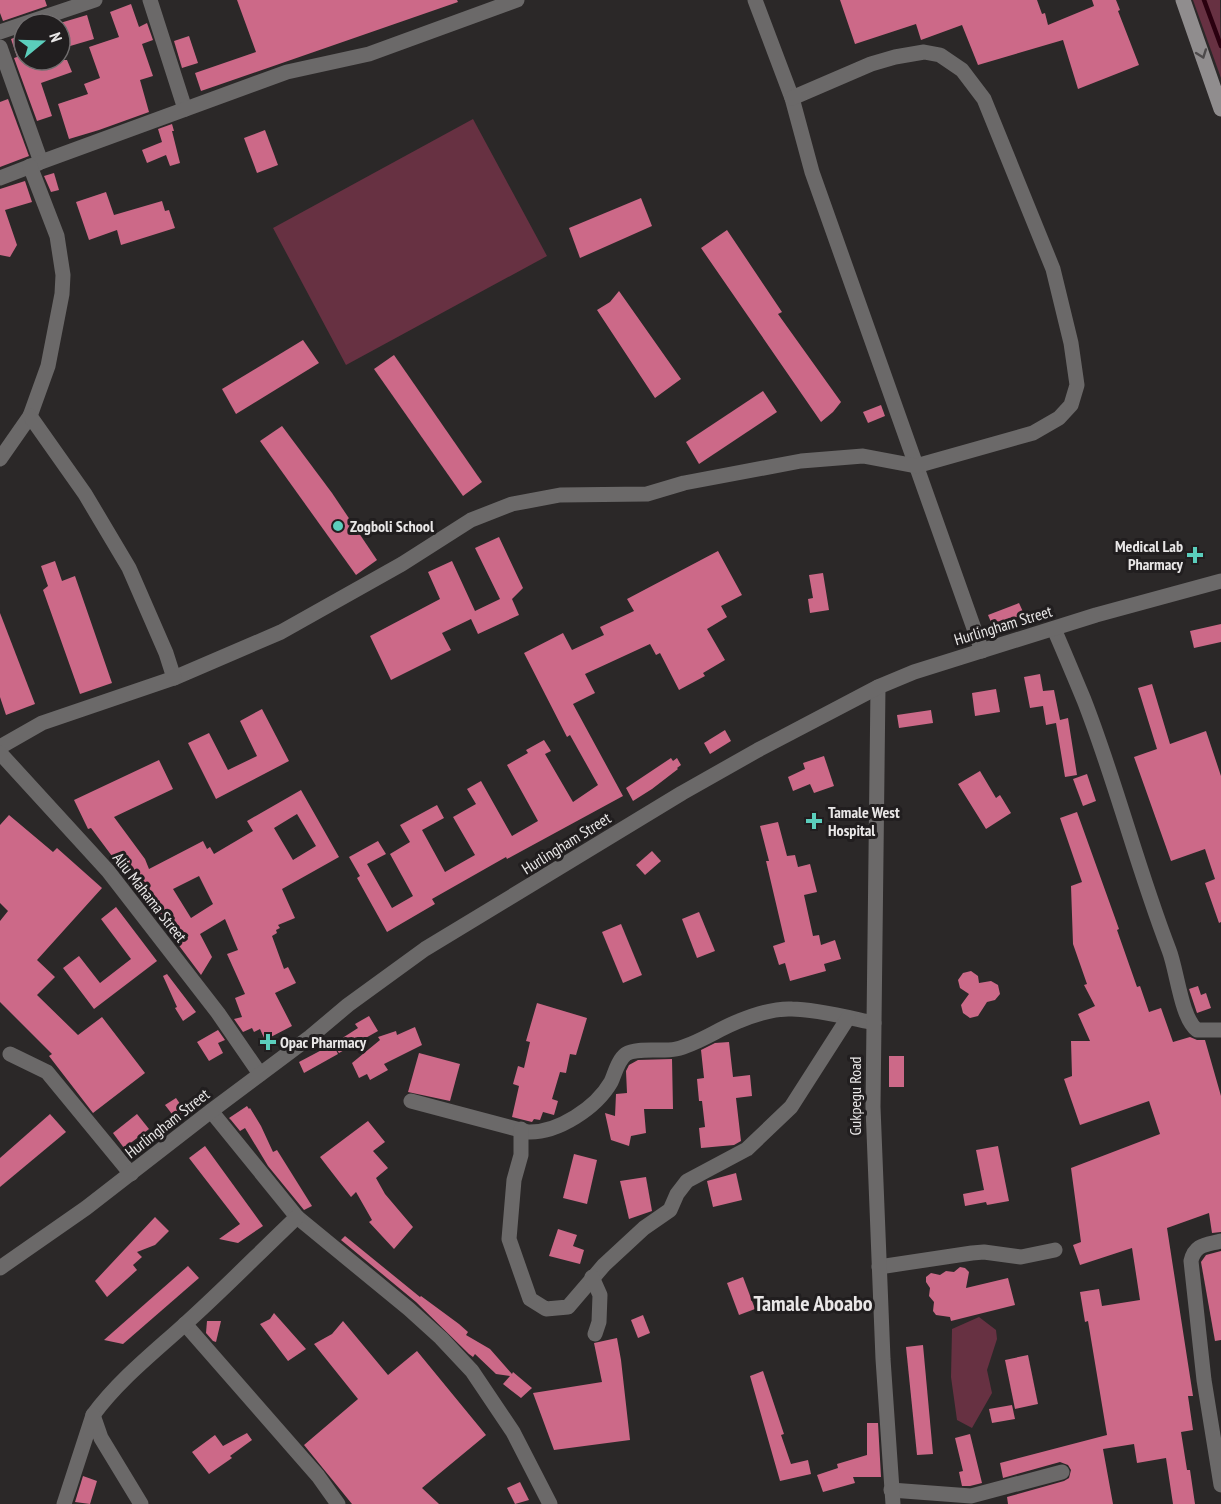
<svg xmlns="http://www.w3.org/2000/svg" width="1221" height="1504" font-family="'PT Sans Narrow',sans-serif">
<style>
.green{fill:#673142}
.lines{fill:none;stroke-linecap:round;stroke-linejoin:round}
.stream{stroke:#2a000f;stroke-width:4.5}
.building{fill:#cc6988;fill-rule:evenodd}
.minor{stroke:#6b6969;stroke-width:15}
.tertiary{stroke:#6b6969;stroke-width:15}
.secondary{stroke:#908d8e;stroke-width:15}
.oneway{stroke:#4d4a4b}
.poi-dot{fill:#5bcebc;stroke:#211e1f;stroke-width:2}
.labels{text-anchor:middle;dominant-baseline:central;stroke-width:6;stroke-linejoin:round;paint-order:stroke}
.poi-label{font-size:16px;font-weight:bold;fill:#e9e7e7;stroke:#211e1f;text-anchor:start}
.street-label{font-size:16px;fill:#e9e7e7;stroke:#211e1f}
.district-label{font-size:22px;font-weight:bold;fill:#e9e7e7;stroke:#211e1f}
</style>
<rect width="100%" height="100%" fill="#2b2828"/>
<g class="green">
<path d="M1193 0H1220L1221 78Z"/>
<path d="M473 119 547 256 346 365 273 228Z"/>
<path d="M979 1317 996 1330 997 1339 987 1370 992 1393 972 1428 957 1420 951 1377 952 1329Z"/>
</g>
<g class="lines">
<path class="stream" d="M1204 0 1221 46"/>
</g>
<g class="building">
<path d="M0 0H45L47 6 3 21 0 13Z"/>
<path d="M237 0H457L458 2 201 91 195 73 256 52Z"/>
<path d="M840 0H1037L1042 14 1045 13 1048 25 1094 6 1092 0H1116L1120 10 1118 11 1139 65 1078 89 1063 40 978 65 962 25 921 40 916 24 855 44Z"/>
<path d="M131 4 139 27 147 23 153 40 142 44 153 76 140 80 149 112 99 130 69 139 58 104 88 94 84 84 100 78 89 47 119 37 110 12Z"/>
<path d="M87 15 94 39 60 49V23Z"/>
<path d="M24 34V60H67L72 72 41 83 52 116 37 121 14 58 17 57 11 39Z"/>
<path d="M189 36 198 63 182 68 174 41Z"/>
<path d="M8 99 29 156 0 167V102Z"/>
<path d="M172 124 174 131H172L180 163 170 166 166 155 147 163 142 150 162 142 158 129Z"/>
<path d="M265 130 278 165 257 173 244 138Z"/>
<path d="M54 173 59 190 51 192 44 176Z"/>
<path d="M25 181 32 202 5 210 17 245 10 257 0 255V189Z"/>
<path d="M106 192 114 215 162 201 165 211 169 210 175 228 121 245 117 230 89 240 76 202Z"/>
<path d="M641 198 652 226 580 258 569 228Z"/>
<path d="M727 230 782 312 778 314 841 402 833 412 821 422 701 248Z"/>
<path d="M619 291 681 379 655 398 597 310 610 302Z"/>
<path d="M303 340 319 363 236 414 222 389Z"/>
<path d="M394 355 482 482 463 496 374 369Z"/>
<path d="M763 391 777 412 699 464 686 442Z"/>
<path d="M881 405 885 416 868 423 863 412Z"/>
<path d="M282 426 332 493 377 560 356 575 260 441Z"/>
<path d="M499 537 523 588 512 599 519 615 478 634 471 619 442 633 451 650 391 680 370 636 440 599 428 572 452 561 475 611 500 599 475 548Z"/>
<path d="M718 551 742 595 721 606 727 617 707 629 725 660 703 673 705 676 679 690 660 653 656 655 650 644 585 674 595 693 573 704 623 796 507 859 506 857 432 899 435 904 387 932 357 878 360 876 349 857 378 841 386 854 367 864 392 908 413 896 390 854 410 842 400 825 437 805 444 818 422 830 445 872 475 855 453 817 476 804 467 789 481 781 512 836 538 821 507 765 528 753 526 750 544 740 551 751 545 754 573 802 598 785 570 735 567 737 524 653 563 633 572 650 604 635 600 627 634 611 627 599Z"/>
<path d="M55 561 62 581 75 576 112 683 80 694 43 590 48 586 41 566Z"/>
<path d="M823 573 829 610 810 613 808 599 813 598 809 575Z"/>
<path d="M1019 603 1024 614 993 627 988 615Z"/>
<path d="M0 613 35 704 6 715 0 697Z"/>
<path d="M1221 624V642L1194 648 1190 631Z"/>
<path d="M1040 674 1043 691 1054 690 1060 720 1068 718 1077 775 1065 777 1056 723 1046 725 1043 706 1030 708 1024 677Z"/>
<path d="M1152 684 1170 744 1206 731 1221 776V922L1219 923 1205 883 1215 879 1205 849 1171 861 1134 757 1157 749 1138 688Z"/>
<path d="M996 689 1000 712 975 716 972 693Z"/>
<path d="M262 709 289 761 216 799 188 743 209 733 228 770 257 756 240 721Z"/>
<path d="M931 710 933 723 899 728 897 715Z"/>
<path d="M725 730 731 741 710 754 704 743Z"/>
<path d="M824 756 834 786 814 793 810 784 793 791 788 777 805 769 803 763Z"/>
<path d="M671 758 673 761 677 758 681 765 677 768 678 769 652 789 633 801 626 788Z"/>
<path d="M159 760 173 789 114 817 145 859 149 869 203 841 207 849 210 847 214 854 253 831 247 821 301 790 339 857 282 889 295 918 278 925 280 928 276 930 277 933 272 936 284 969 288 967 296 983 275 993 292 1026 265 1040 260 1029 254 1032 252 1028 243 1032 234 1019 242 1017 235 998 245 994 227 954 238 950 225 919 200 934 212 957 201 975 91 828 88 829 74 800ZM297 814 316 846 293 860 274 828ZM199 876 213 904 191 918 173 889Z"/>
<path d="M980 771 996 798 1000 795 1011 813 986 829 958 784Z"/>
<path d="M1087 774 1096 801 1083 806 1073 779Z"/>
<path d="M1077 812 1119 929 1117 930 1137 987 1140 986 1149 1012 1161 1008 1173 1042 1190 1037 1197 1040H1205L1221 1096V1232L1212 1233 1209 1213 1167 1228 1193 1396H1188L1193 1430 1181 1432 1187 1470H1190L1195 1504H1173L1166 1458 1137 1463 1134 1444 1103 1449 1113 1504H1008L1007 1497 1064 1481 1069 1478 1071 1470 1068 1465 1060 1462 1003 1478 1000 1463 1107 1435 1088 1321 1085 1322 1080 1292 1099 1289 1102 1306 1140 1300 1132 1248 1080 1265 1073 1245 1081 1242 1071 1168 1160 1134 1149 1101 1080 1125 1064 1079 1072 1076 1071 1041H1090L1078 1014 1095 1006 1084 985 1087 984 1073 944 1071 886 1082 882 1060 818Z"/>
<path d="M9 815 53 852 57 848 102 888 37 960 55 977 37 995 78 1035 102 1017 145 1073 93 1113 49 1056 52 1054 0 1002V921L8 911 0 903V825Z"/>
<path d="M778 822 787 856 795 855 798 867 810 864 817 892 804 895 813 936 819 935 821 945 835 940 841 959 824 964 826 971 790 981 785 963 779 965 773 946 785 942 766 861H769L760 826Z"/>
<path d="M652 851 661 861 645 875 636 865Z"/>
<path d="M116 907 157 961 94 1009 63 968 79 956 100 983 131 959 101 919Z"/>
<path d="M699 912 715 951 697 958 682 919Z"/>
<path d="M621 924 642 975 623 983 602 932Z"/>
<path d="M971 971 978 976 979 983 991 981 998 985 1000 994 995 1000 987 1002 978 1016 970 1018 963 1013 961 1005 969 994 960 988 958 980 963 973Z"/>
<path d="M167 974 196 1012 183 1021 175 1008 177 1007 163 976Z"/>
<path d="M1198 986 1201 995 1206 993 1211 1008 1197 1013 1189 989Z"/>
<path d="M537 1003 587 1018 576 1055 570 1054 566 1073 560 1072 552 1099 558 1101 554 1115 543 1112 540 1120 534 1119 532 1122 512 1117 519 1086 513 1084 518 1066 524 1068 530 1042 526 1041Z"/>
<path d="M369 1016 378 1031 339 1053 333 1044 358 1028 355 1024Z"/>
<path d="M415 1027 422 1045 384 1064 388 1070 370 1080 367 1074 359 1078 352 1063 380 1040 378 1037 396 1031 397 1035Z"/>
<path d="M218 1030 225 1040 218 1043 223 1053 209 1061 197 1042Z"/>
<path d="M729 1042 733 1077 750 1075 752 1096 736 1098 741 1141 734 1145 701 1148 699 1128 705 1127 702 1101H699L697 1079 704 1078 701 1050 715 1043Z"/>
<path d="M333 1044 338 1054 304 1073 299 1062Z"/>
<path d="M419 1053 460 1064 450 1101 408 1092Z"/>
<rect x="889" y="1056" width="15" height="31"/>
<path d="M672 1059 673 1109H644L646 1133 631 1136 629 1146 611 1140 605 1113 615 1116 616 1094 627 1093 626 1071 629 1065 638 1060Z"/>
<path d="M176 1098 185 1111 175 1118 165 1105Z"/>
<path d="M247 1106 249 1109 250 1108 261 1126 273 1152 277 1150 312 1206 304 1210 268 1166 245 1128 240 1131 231 1120 229 1118Z"/>
<path d="M50 1114 66 1132 0 1187V1158Z"/>
<path d="M137 1114 149 1129 124 1148 113 1133Z"/>
<path d="M368 1121 385 1142 373 1151 388 1168 376 1178 385 1194 413 1227 394 1249 369 1222 372 1220 356 1192 351 1197 320 1157Z"/>
<path d="M205 1146 263 1226 238 1243 219 1239 240 1224 189 1158Z"/>
<path d="M998 1146 1009 1201 987 1205 986 1202 965 1206 963 1194 984 1190 976 1150Z"/>
<path d="M574 1154 597 1160 587 1204 563 1198Z"/>
<path d="M736 1173 742 1200 713 1207 707 1181Z"/>
<path d="M646 1177 652 1211 629 1219 620 1181Z"/>
<path d="M155 1217 169 1231 155 1245 137 1252 142 1257 133 1265 137 1270 107 1297 95 1281Z"/>
<path d="M558 1229 577 1235 573 1246 584 1250 580 1264 549 1256Z"/>
<path d="M345 1236 420 1297 421 1296 459 1324 468 1332 466 1335 490 1349 512 1374 513 1372 532 1388 521 1398 503 1384 510 1376 496 1374 475 1354 473 1357 469 1354 416 1302 341 1240Z"/>
<path d="M1221 1251V1340L1215 1341 1201 1262 1206 1255Z"/>
<path d="M188 1266 199 1278 123 1344 104 1340Z"/>
<path d="M960 1267 965 1268 969 1272 966 1288 1008 1278 1015 1305 951 1321 950 1317 936 1315 933 1311 934 1302 929 1296 930 1288 926 1282V1277L931 1273 940 1275 946 1271 954 1272Z"/>
<path d="M743 1277 755 1309 739 1315 727 1283Z"/>
<path d="M274 1313 306 1349 288 1361 260 1324 270 1319Z"/>
<path d="M643 1315 650 1333 638 1338 631 1320Z"/>
<path d="M207 1321H221L216 1342 213 1341 206 1333Z"/>
<path d="M343 1321 388 1375 417 1351 486 1435 422 1488 439 1504H352L304 1445 358 1399 314 1344 332 1334Z"/>
<path d="M617 1338 621 1360 630 1440 554 1450 533 1393 602 1382 594 1343Z"/>
<path d="M923 1345 933 1454 917 1455 906 1347Z"/>
<path d="M1028 1355 1038 1404 1015 1409 1005 1360Z"/>
<path d="M763 1371 784 1434 781 1435 791 1464 808 1460 811 1474 780 1481 750 1376Z"/>
<path d="M1012 1405 1015 1419 992 1423 989 1409Z"/>
<path d="M867 1423H878L881 1477H853L855 1483 823 1492 817 1475 838 1468 837 1464 867 1455Z"/>
<path d="M247 1433 252 1440 230 1456 232 1458 209 1474 192 1452 215 1435 223 1446Z"/>
<path d="M970 1434 982 1483 970 1486H962L959 1472 963 1471 955 1438Z"/>
<path d="M83 1476 97 1481 90 1504 75 1502Z"/>
<path d="M520 1482 529 1500 515 1504 507 1488Z"/>
</g>
<g class="lines">
<g class="minor">
<path d="M150 0 185 109"/>
<path d="M755 0 792 98 812 172 982 651"/>
<path d="M0 32 95 0"/>
<path d="M0 47 41 162 287 72 369 54 517 0"/>
<path d="M0 178 39 163"/>
<path d="M0 459 30 416 48 366 62 294 63 275 57 236 30 166"/>
<path d="M1054 629C1064 652 1074 676 1084 700 1116 782 1137 867 1169 950 1177 970 1181 1018 1197 1030H1221"/>
<path d="M174 678 281 632 402 564 471 520 512 504 560 495 647 494 684 483 801 461 863 456 916 466 1033 433 1059 418 1071 405 1077 385 1071 343 1053 269 984 99 962 70 940 55 924 52 895 57 871 64 792 98"/>
<path d="M0 747 42 723 174 678 166 653 129 568 85 494 30 416"/>
<path d="M0 753 108 871 218 1013 260 1074"/>
<path d="M10 1054 47 1072 131 1174"/>
<path d="M411 1101 528 1132C558 1133 596 1108 611 1082 615 1073 618 1060 626 1054 637 1047 662 1052 676 1049 698 1044 718 1029 739 1021 756 1014 774 1008 792 1009 816 1009 850 1018 874 1023"/>
<path d="M211 1111 297 1217 409 1309 441 1338 472 1371 513 1432 550 1504"/>
<path d="M521 1129V1155L514 1180 509 1239 530 1299 546 1309 568 1307 604 1265 644 1228 670 1210 677 1194 687 1181 747 1149 791 1107 848 1018"/>
<path d="M1221 1241C1206 1245 1195 1244 1191 1261L1204 1380 1221 1485"/>
<path d="M879 1267 972 1253 984 1252 1021 1257 1055 1250"/>
<path d="M592 1277 600 1295 599 1322 595 1334"/>
<path d="M185 1324 318 1476 338 1504"/>
<path d="M93 1415C119 1380 152 1354 184 1325 223 1290 259 1253 297 1217"/>
<path d="M891 1490 971 1496 1062 1472"/>
<path d="M64 1504 93 1415 101 1438 141 1504"/>
</g>
<g class="tertiary">
<path d="M878 687 873 1107 883 1359 893 1504"/>
<path d="M0 1268 86 1208 211 1111 310 1037 348 1005 425 949 682 793 758 750 878 687 914 672 1096 615 1221 581"/>
</g>
<path class="secondary" d="M1183 0 1221 109"/>
</g>
<defs><path id="oneway-chevron" d="M-2-3.5L2.5 0L-2 3.5" fill="none" stroke-width="1.6" stroke-linecap="round" stroke-linejoin="round" transform="scale(1.5)"/></defs>
<use class="oneway" href="#oneway-chevron" transform="translate(1202 54) rotate(70)"/>
<g class="poi-dot">
<circle cx="338" cy="526" r="6"/>
<path d="M1192 546h6v6h6v6h-6v6h-6v-6h-6v-6h6z"/>
<path d="M811 812h6v6h6v6h-6v6h-6v-6h-6v-6h6z"/>
<path d="M265 1033h6v6h6v6h-6v6h-6v-6h-6v-6h6z"/>
</g>
<g class="labels">
<g class="poi-label">
<text x="350" y="526">Zogboli School</text>
<text x="1183" y="546" text-anchor="end">Medical Lab<tspan x="1183" dy="18">Pharmacy</tspan></text>
<text x="828" y="812">Tamale West<tspan x="828" dy="18">Hospital</tspan></text>
<text x="280" y="1042">Opac Pharmacy</text>
</g>
<g class="street-label">
<text transform="translate(1003 625) rotate(-17)">Hurlingham Street</text>
<text transform="translate(566 843) rotate(-32)">Hurlingham Street</text>
<text transform="translate(150 897) rotate(52)">Aliu Mahama Street</text>
<text transform="translate(855 1096) rotate(-90)">Gukpegu Road</text>
<text transform="translate(167 1123) rotate(-38)">Hurlingham Street</text>
</g>
<g class="district-label">
<text x="813" y="1303">Tamale Aboabo</text>
</g>
</g>
<g transform="translate(42 42) rotate(71)"><circle r="28" fill="#211e1f" stroke="#716e6f" stroke-width="1.5"/>
<path d="M0-4.5L10 22L0 15L-10 22Z" fill="#5bcebc"/>
<text y="-9" font-size="16" font-weight="bold" text-anchor="middle" fill="#e9e7e7">N</text>
</g>
</svg>
